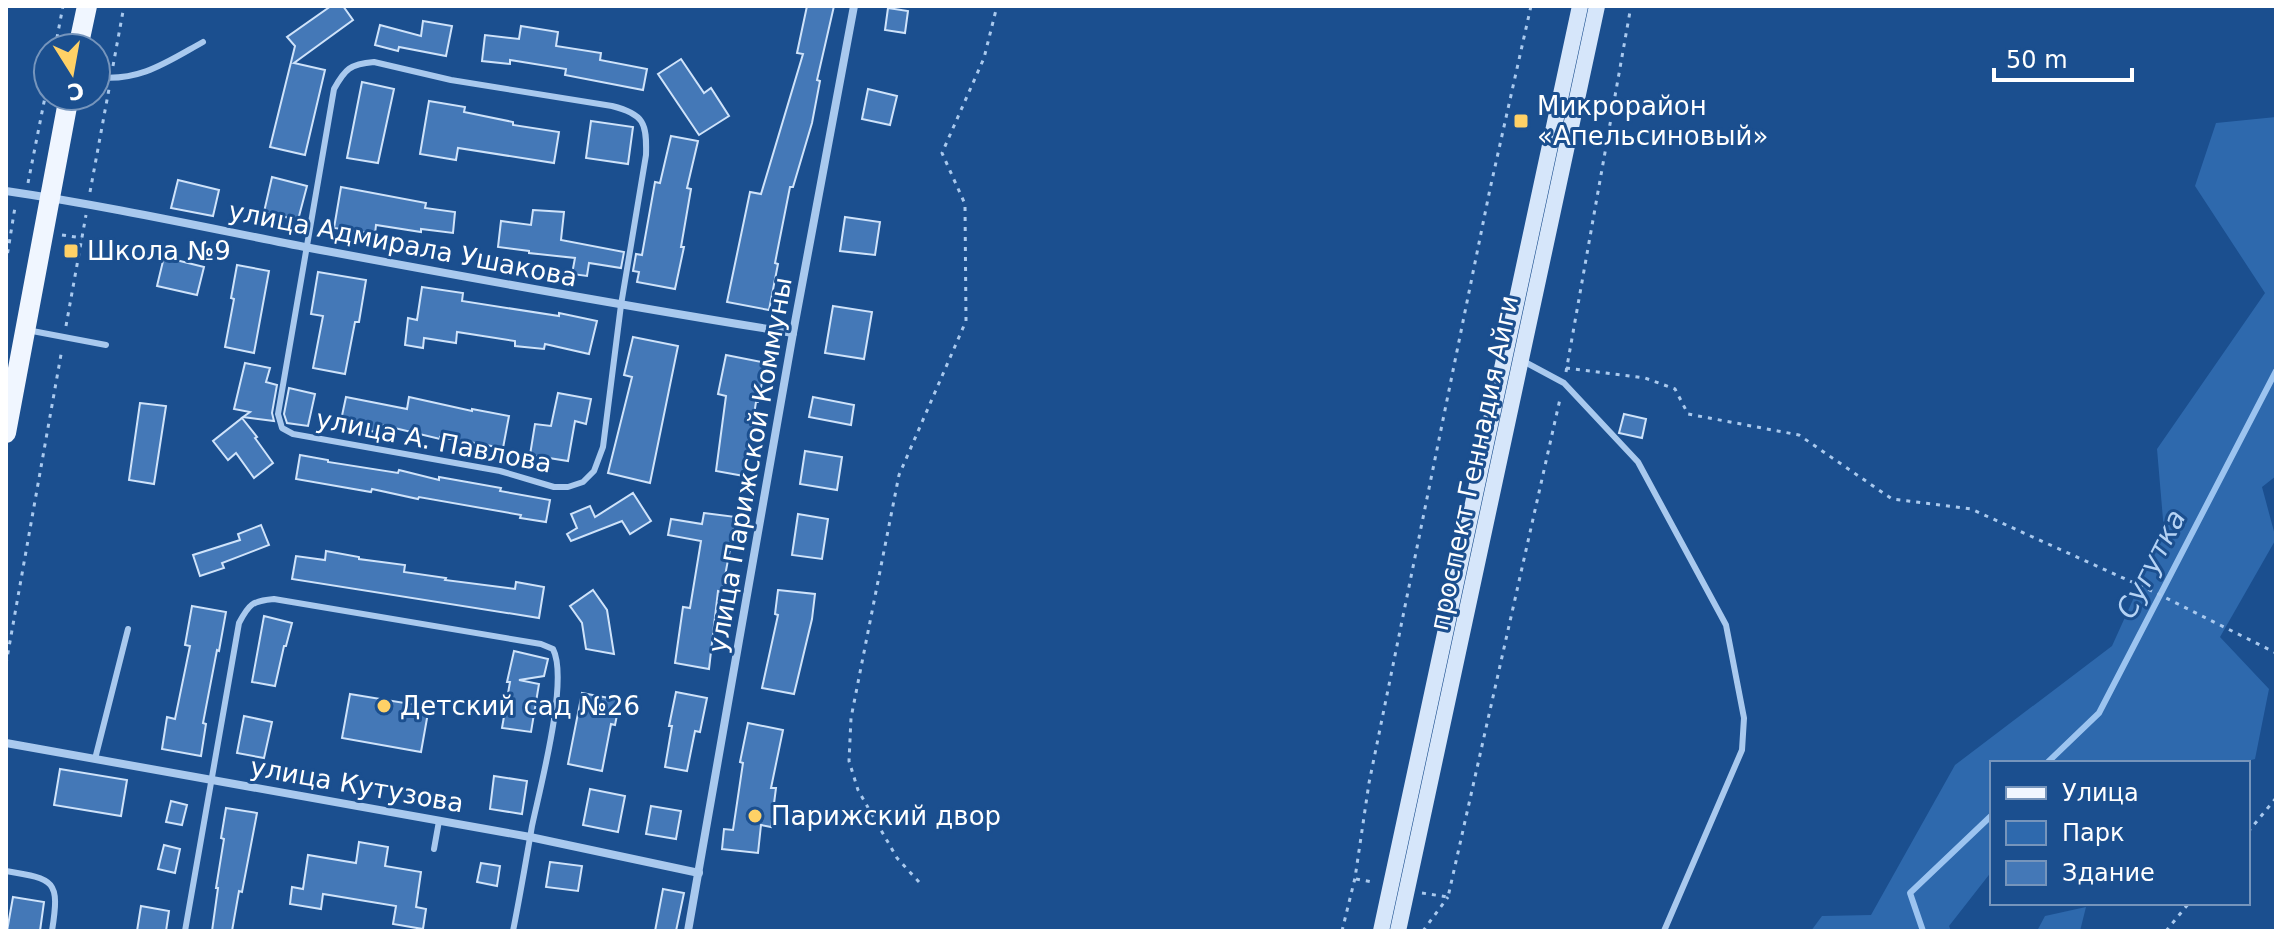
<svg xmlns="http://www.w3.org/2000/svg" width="2282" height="937" font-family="'DejaVu Sans',sans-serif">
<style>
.green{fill:#2e69ad}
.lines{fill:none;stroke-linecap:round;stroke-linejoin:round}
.stream{stroke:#9cc4f0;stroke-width:6}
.building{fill:#4478b7;stroke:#cfe3fa;stroke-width:2}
.path{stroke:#a9c9ee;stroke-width:3;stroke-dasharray:4 6;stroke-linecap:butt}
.service{stroke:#a9c9ee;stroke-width:6}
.minor{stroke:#a9c9ee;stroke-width:8}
.secondary{stroke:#d6e6fa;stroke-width:16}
.primary{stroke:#f0f6ff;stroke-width:20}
.poi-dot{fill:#ffd166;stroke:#1b4f8f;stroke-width:3}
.labels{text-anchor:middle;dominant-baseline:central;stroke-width:6;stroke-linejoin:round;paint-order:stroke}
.poi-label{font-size:26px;fill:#fff;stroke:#1b4f8f;text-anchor:start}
.street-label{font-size:26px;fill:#fff;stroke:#1b4f8f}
.water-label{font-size:28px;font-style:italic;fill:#b5d3f5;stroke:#1b4f8f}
</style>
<rect width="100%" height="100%" fill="#1b4f8f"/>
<g class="green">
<path d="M2276 117V476L2262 487 2276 539 2220 637 2269 689 2255 759 2240 763H1992V871L1949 926 1951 931H1811L1822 916 1871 915 1955 765 2112 646 2164 531 2157 449 2265 293 2195 186 2216 123Z"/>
<path d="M2086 907 2080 931H2037L2045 916Z"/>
</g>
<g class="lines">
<g class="stream">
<path d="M2047 763 2099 713 2276 371"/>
<path d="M1923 931 1910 893 1992 815"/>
</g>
</g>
<g class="building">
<path d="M331 6H343L353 20 294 63 325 70 305 155 270 147 295 46 287 37Z"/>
<path d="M807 6H834L817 80 820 81 812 123 793 187H790L775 263 778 264 769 310 727 302 750 192 761 194 803 54 797 53Z"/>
<path d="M888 8 908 11 905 33 885 30Z"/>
<path d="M423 21 452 26 446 56 399 47 398 51 375 45 380 25 421 36Z"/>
<path d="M521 26 558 32 556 46 601 53 600 60 647 69 643 90 565 75 566 69 510 60V64L482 61 485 35 519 39Z"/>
<path d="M681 59 704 93 711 88 729 116 699 135 658 74Z"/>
<path d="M362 82 394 89 378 163 347 158Z"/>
<path d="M868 89 897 96 890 125 862 119Z"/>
<path d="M429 101 465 107 464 112 513 122V125L559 132 554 163 458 148 456 160 420 154Z"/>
<path d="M591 121 633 127 628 164 586 158Z"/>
<path d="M671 136 698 141 687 188 691 189 681 247H684L675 289 637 282 639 272 633 271 636 254 642 255 655 182 660 183Z"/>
<path d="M272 177 307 186 298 220 264 212Z"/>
<path d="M178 180 219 190 213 216 171 208Z"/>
<path d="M341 187 426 203 425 208 455 212 453 233 421 229V232L376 225 375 234 334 228Z"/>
<path d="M533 210 564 212 561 240 624 252 621 268 589 263 587 276 572 274 575 258 529 253V251L498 247 501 221 531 225Z"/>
<path d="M845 217 880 222 875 255 840 251Z"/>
<path d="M164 257 204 267 197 295 157 286Z"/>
<path d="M237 265 269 271 254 353 225 347 234 299 231 298Z"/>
<path d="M318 272 366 280 359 322H355L345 374 313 368 323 316 311 314Z"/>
<path d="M422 287 463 293 462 301 559 316V313L597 321 589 354 545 344 544 349 515 346V341L457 332 456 343 424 338 423 348 405 345 408 318 417 320Z"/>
<path d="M833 306 872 312 864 359 825 353Z"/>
<path d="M633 337 678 346 650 483 608 473 632 377 624 375Z"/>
<path d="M726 355 766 363 758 402H756L744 476 716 471 726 396 718 394Z"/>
<path d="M245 363 270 368 266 382 277 385 272 413 274 421 243 417 250 412 234 409Z"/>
<path d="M289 388 315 394 308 426 287 423 284 414Z"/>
<path d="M558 393 591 399 586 424 575 421 568 461 530 455 535 424 551 426Z"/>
<path d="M346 397 407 409 409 397 472 411V409L509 416 503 448 440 437V439L378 424 376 432 340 425Z"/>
<path d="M813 397 854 405 851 425 809 417Z"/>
<path d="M140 403 166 406 154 484 129 480Z"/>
<path d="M1624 414 1646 419 1642 438 1619 433Z"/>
<path d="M242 418 257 437 255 438 273 463 254 478 236 453 228 460 213 441Z"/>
<path d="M805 451 842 457 837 490 800 484Z"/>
<path d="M300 455 328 460V462L398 473 399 470 439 480V477L501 488 500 491 550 500 546 522 520 518 521 515 419 497 418 499 372 489 371 492 296 479Z"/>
<path d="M633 493 651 521 630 534 622 521 571 541 567 534 577 528 571 514 590 506 595 517Z"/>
<path d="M704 513 736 517 722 592 718 591 709 669 675 663 683 607 690 608 701 541 668 535 671 519 702 524Z"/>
<path d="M798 514 828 519 822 559 792 555Z"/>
<path d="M261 525 269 545 222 563 224 568 200 576 193 555 240 540 238 534Z"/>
<path d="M326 551 359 557V559L405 565 404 572 446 578 445 580 515 589 516 582 544 587 539 618 292 579 296 556 325 560Z"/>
<path d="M593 590 607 610 614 654 586 649 582 623 570 606Z"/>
<path d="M778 590 815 594 812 619 794 694 762 688 778 615 775 614Z"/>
<path d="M192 606 226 612 219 651 217 650 203 723 206 724 201 756 162 749 167 717 175 719 190 646 185 645Z"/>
<path d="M264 616 292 623 286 646H284L275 686 252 682Z"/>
<path d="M514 651 548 659 544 676 519 680 539 684 531 732 502 728 510 682H507Z"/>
<path d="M676 692 707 698 700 732 695 731 687 771 665 767 672 726H669Z"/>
<path d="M582 693 620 700 615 725 611 724 602 771 568 764Z"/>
<path d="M350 694 429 707 421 752 342 738Z"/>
<path d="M244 716 272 722 264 758 237 753Z"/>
<path d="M748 723 783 730 771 788H776L771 827 761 825 758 853 722 849 724 829 733 830 743 763 740 762Z"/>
<path d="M60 769 127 780 121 816 54 805Z"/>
<path d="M494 776 527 781 522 814 490 809Z"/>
<path d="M590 789 625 796 618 832 583 825Z"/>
<path d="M171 801 187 805 182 825 166 822Z"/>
<path d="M651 806 681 811 676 839 646 834Z"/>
<path d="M226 808 257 813 242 892 239 891 232 931H212L218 888H216L224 839 221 838Z"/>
<path d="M359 842 388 847 385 866 421 872 416 907 426 909 423 929 393 924 396 906 323 894 321 909 290 904 292 887 303 889 308 855 356 863Z"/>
<path d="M164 845 180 849 175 873 158 869Z"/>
<path d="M550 862 582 866 578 891 546 887Z"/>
<path d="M481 863 500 866 497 886 477 882Z"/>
<path d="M663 889 684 893 676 931H655Z"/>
<path d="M13 897 44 902 40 931H7Z"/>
<path d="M141 906 169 911 166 931H137Z"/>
</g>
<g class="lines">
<g class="path">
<path d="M55 48 63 6"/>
<path d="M113 66 124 6"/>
<path d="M28 183 48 82"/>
<path d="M90 192 109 89"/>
<path d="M62 235 82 238"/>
<path d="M6 263 15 207"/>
<path d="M66 326 86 215"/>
<path d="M1566 368 1645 378 1675 389 1688 414 1799 435 1892 499 1971 509 2154 592 2276 653"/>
<path d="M1566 372 1631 6"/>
<path d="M6 664 62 349"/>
<path d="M2248 832 2276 798"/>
<path d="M1356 879 1372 882"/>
<path d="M919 882 897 858 858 790 849 761 851 718 899 475 966 321 965 204 942 153 984 58 997 6"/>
<path d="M1422 893 1448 897 1560 399"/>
<path d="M1342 931 1355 878 1369 783 1490 189 1531 6"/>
<path d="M1423 931 1448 897"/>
<path d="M2166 931 2189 903"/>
</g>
<g class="service">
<path d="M374 62 451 80 612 106C644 114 647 123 646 155L621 305 603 447 594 471 583 482 568 487H554L500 471 293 434 282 428 278 414 334 89C345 69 350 64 374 62Z"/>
<path d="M96 77C140 82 167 62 203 42"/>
<path d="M27 330 106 345"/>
<path d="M1523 361 1564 383 1638 462 1726 625 1744 718 1742 750 1664 931"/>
<path d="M95 759 128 629"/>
<path d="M434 849 439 821"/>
<path d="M6 871C55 879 60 880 52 931"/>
<path d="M185 931 239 623C249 604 252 601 274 599L541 644 553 649C569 680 540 788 532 826 526 861 520 896 513 931"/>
</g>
<g class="minor">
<path d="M6 191C108 206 208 228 310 248 470 278 631 307 793 333"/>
<path d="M6 743 530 837 699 873"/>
<path d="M688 931 793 333 854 6"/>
</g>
<g class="secondary">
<path d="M1381 931 1580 6"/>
<path d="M1398 931 1597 6"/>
</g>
<g class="primary">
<path d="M78 48 87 6"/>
<path d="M6 433 69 96"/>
</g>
</g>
<g class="poi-dot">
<rect x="1513" y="113" width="16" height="16" rx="4"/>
<rect x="63" y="243" width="16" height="16" rx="4"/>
<circle cx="384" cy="706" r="8"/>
<circle cx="755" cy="816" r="8"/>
</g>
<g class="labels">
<g class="poi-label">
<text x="1537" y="106">Микрорайон<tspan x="1537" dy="30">«Апельсиновый»</tspan></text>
<text x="87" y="251">Школа №9</text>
<text x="400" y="706">Детский сад №26</text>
<text x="771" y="816">Парижский двор</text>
</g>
<g class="street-label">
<text transform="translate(403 244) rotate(11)">улица Адмирала Ушакова</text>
<text transform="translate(434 441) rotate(11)">улица А. Павлова</text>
<text transform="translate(1474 463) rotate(-78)">проспект Геннадия Айги</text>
<text transform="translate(750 465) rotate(-80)">улица Парижской Коммуны</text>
<text transform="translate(357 785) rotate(10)">улица Кутузова</text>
</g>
<g class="water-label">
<text transform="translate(2151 564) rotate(-63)">Сугутка</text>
</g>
</g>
<rect width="2282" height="937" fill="none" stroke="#ffffff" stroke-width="16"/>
<rect x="1990" y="761" width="260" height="144" fill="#1b4f8f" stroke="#7695bc" stroke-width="2"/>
<rect x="2006" y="787" width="40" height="12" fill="#f0f6ff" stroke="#7695bc" stroke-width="2"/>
<text x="2062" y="801" font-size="24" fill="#ffffff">Улица</text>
<rect x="2006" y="821" width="40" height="24" fill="#2e69ad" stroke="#7695bc" stroke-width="2"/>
<text x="2062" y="841" font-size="24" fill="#ffffff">Парк</text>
<rect x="2006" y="861" width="40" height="24" fill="#4478b7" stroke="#7695bc" stroke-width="2"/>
<text x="2062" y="881" font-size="24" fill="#ffffff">Здание</text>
<g transform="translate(72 72) rotate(169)"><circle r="38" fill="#1b4f8f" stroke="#7695bc" stroke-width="2"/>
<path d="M0-6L14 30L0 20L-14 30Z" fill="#ffd166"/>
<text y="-12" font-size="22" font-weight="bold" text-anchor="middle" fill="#ffffff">С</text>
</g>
<path d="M1994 68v12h138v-12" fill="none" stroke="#ffffff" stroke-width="4"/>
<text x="2006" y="68" font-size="24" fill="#ffffff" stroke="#1b4f8f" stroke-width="6" paint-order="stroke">50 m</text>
</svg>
